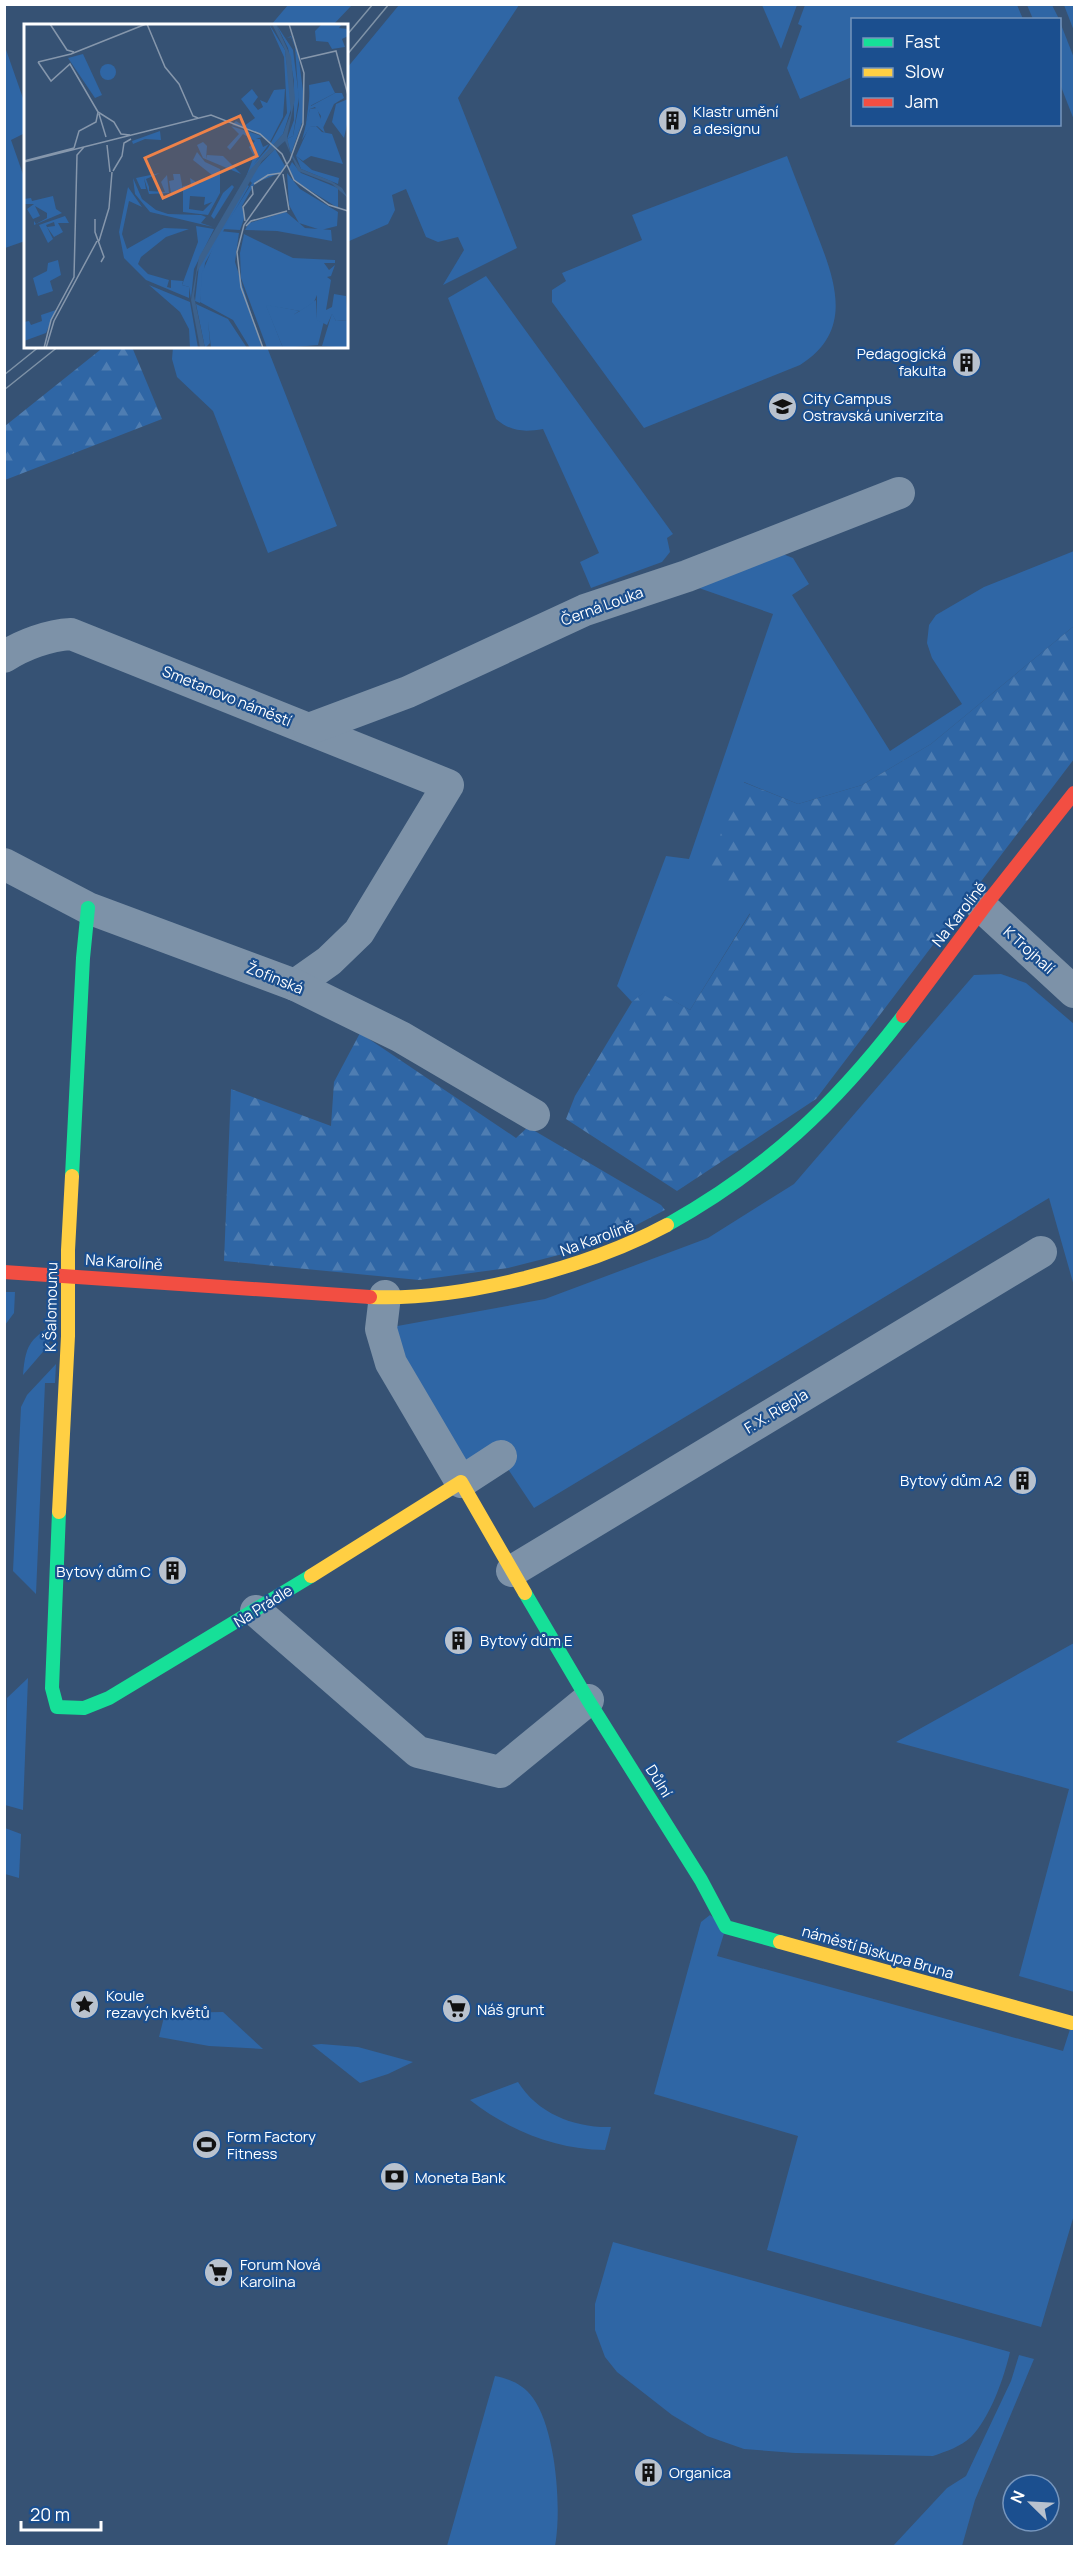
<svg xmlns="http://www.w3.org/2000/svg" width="1079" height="2551" font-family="Manrope,sans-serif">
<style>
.grass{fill:#2f66a5}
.forest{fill:url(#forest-firs)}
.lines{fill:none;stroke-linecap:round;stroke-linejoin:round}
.street{stroke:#7d92a8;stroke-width:32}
.fast{stroke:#16e098;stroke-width:14}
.slow{stroke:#ffcf43;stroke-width:14}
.jam{stroke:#f24e42;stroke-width:14}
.tram{stroke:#7e92a7;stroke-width:1.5}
.labels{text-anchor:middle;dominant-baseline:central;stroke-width:4.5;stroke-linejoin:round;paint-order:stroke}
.poi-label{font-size:15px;fill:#fff;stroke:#1b4f8f;text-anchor:start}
.street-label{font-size:15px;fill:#fff;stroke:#1b4f8f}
.inset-road{fill:none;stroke:#8697ac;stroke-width:1.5}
.view{fill:#ee8249;fill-opacity:0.15;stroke:#ee8249;stroke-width:3}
.inset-edge{fill:none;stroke:#fff;stroke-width:3}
</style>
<defs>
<pattern id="forest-firs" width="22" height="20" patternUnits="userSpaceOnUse" patternTransform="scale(1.5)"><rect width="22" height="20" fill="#2f66a5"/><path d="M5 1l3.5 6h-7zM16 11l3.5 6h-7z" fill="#4e7db2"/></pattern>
</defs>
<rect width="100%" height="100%" fill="#365274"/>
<g class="grass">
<path d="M288 5V4L352 5 333 25H271Z"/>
<path d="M399 5H519L458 98 517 248 443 285 464 250 458 237 438 242 426 237 406 189 392 195 395 210 388 224 347 242V68Z"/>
<path d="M762 5H797L781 49Z"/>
<path d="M805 5H1017L1023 19 852 20V77L800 99 787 68 802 26 798 24Z"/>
<path d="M1027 5H1052L1059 19H1033Z"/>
<path d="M1064 5H1074V31Z"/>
<path d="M1060 22 1074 58V120L1060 84Z"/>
<path d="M4 44 25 104V133L11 140 25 180V241L5 248Z"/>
<path d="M787 156C796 180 806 205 815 229 834 278 856 330 800 365L644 428 552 302V290L566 281 562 273 642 240 632 215Z"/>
<path d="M486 276 673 534 667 538 670 552 662 562 591 588 580 562 599 553 543 429C525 432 511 432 496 419L448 298Z"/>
<path d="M173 347H267L337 526 268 553 213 411 177 377 172 359Z"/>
<path d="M1074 551V626L931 744 862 785 798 804 744 782 750 913 690 1010 650 988 632 1002 617 986 666 856 689 859 773 614 696 587 780 553 793 558 809 584 792 595 890 751 962 704 932 658 927 643 929 625 936 615 984 587Z"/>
<path d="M1001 974 1026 983 1074 1024V1286L1049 1198 534 1508 494 1448 455 1471 381 1329 545 1299 708 1238 794 1184 974 975Z"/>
<path d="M5 1292H15L14 1313 5 1325Z"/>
<path d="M58 1319 48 1346 23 1375C26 1339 32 1341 58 1319Z"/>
<path d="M56 1364 55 1383H45L36 1594 13 1571 21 1407 27 1395Z"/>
<path d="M1074 1643V1992L1019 1976 1069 1789 896 1742Z"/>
<path d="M28 1678 23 1810 5 1805 7 1698Z"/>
<path d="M5 1828 21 1834 19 1878 5 1874Z"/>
<path d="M710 1915 726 1927 717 1956 1063 2051 1072 2023 1074 2024V2215L1041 2327 767 2250 798 2136 654 2094 701 1922Z"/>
<path d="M223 2012 263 2049 209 2046 159 2037 165 2013Z"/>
<path d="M321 2044 358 2047 413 2062 388 2074 360 2083 312 2045Z"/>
<path d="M518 2082C538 2114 575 2128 611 2127L605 2150C555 2149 510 2131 470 2100Z"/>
<path d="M613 2242 1010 2352C1004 2378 990 2418 971 2437 960 2447 947 2451 933 2456L795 2453 744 2449 707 2436 672 2415 617 2372 605 2357 595 2330V2304Z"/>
<path d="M1019 2355 1034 2359 975 2500 962 2546H893L947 2488 966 2476 1011 2381Z"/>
<path d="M495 2376C510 2379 524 2385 533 2398 556 2430 562 2509 555 2546H447Z"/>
</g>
<g class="forest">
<path d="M105 346 132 347 162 419 5 480V426Z"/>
<path d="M1074 626V759L816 1099 677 1191 566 1119 575 1096 632 1002 650 987 690 1010 750 914 704 873 743 782 798 804 862 785 931 744Z"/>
<path d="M360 1033 516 1138 528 1127 661 1205 665 1210 598 1245 508 1268 419 1280 224 1261 231 1089 331 1126 334 1082Z"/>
</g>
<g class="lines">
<g class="street">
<path d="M4 657C22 645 49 635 71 634L448 785 359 932 329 961 295 985"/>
<path d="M309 729 408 692 585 610 687 576 899 493"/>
<path d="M4 864 88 908 295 985 401 1037 534 1115"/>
<path d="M983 908 1074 992"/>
<path d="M385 1296 381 1329 391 1363 461 1482 501 1456"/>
<path d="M512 1571 1041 1252"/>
<path d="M256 1611 418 1752 500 1772 588 1700"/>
</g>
<g class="fast">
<path d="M72 1176 83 958 88 908"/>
<path d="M667 1225C767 1169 834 1106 903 1016"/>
<path d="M59 1512 52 1688 57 1707 84 1708 109 1698 311 1576"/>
<path d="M525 1593 588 1700 701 1880 726 1927 780 1942"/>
</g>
<g class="slow">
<path d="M370 1297C461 1301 587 1268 667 1225"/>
<path d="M59 1512 68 1336V1250L72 1176"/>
<path d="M311 1576 461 1482 525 1593"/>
<path d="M780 1942 1072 2023"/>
</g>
<g class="jam">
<path d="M903 1016 987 903 1074 793"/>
<path d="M4 1272 370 1297"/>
</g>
<g class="tram">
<path d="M346 36 373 4"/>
<path d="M346 56 389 4"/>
<path d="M4 375 40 346"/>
<path d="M4 390 59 346"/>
</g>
</g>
<defs>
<symbol id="building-disc" viewBox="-11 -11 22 22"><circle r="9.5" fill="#b9c2ce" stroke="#1b4f8f"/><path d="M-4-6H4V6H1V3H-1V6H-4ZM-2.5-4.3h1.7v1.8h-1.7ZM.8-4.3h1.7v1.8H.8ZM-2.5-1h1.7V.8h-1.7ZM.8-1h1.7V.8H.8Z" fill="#111"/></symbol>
<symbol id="university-disc" viewBox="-11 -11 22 22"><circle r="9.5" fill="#b9c2ce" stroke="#1b4f8f"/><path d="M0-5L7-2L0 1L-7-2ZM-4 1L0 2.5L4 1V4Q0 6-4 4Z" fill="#111"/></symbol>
<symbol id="sight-disc" viewBox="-11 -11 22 22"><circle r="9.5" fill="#b9c2ce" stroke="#1b4f8f"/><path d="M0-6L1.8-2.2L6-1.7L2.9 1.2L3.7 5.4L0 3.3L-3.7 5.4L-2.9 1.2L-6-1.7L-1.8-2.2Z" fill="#111"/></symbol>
<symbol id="supermarket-disc" viewBox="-11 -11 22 22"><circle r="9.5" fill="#b9c2ce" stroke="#1b4f8f"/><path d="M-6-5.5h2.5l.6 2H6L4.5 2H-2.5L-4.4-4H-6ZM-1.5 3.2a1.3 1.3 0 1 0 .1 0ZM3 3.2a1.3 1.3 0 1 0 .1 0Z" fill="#111"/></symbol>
<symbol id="stadium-disc" viewBox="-11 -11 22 22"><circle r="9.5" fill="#b9c2ce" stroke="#1b4f8f"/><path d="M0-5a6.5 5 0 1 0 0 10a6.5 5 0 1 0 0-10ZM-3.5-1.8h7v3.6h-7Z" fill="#111"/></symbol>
<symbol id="bank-disc" viewBox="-11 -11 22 22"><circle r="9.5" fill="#b9c2ce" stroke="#1b4f8f"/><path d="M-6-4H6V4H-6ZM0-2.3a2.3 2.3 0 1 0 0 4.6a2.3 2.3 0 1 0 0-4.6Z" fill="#111"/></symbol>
</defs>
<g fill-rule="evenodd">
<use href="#building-disc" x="656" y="104" width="33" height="33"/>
<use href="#building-disc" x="950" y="346" width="33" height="33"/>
<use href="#university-disc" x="766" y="390" width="33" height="33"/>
<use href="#building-disc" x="1006" y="1464" width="33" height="33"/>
<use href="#building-disc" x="156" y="1554" width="33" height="33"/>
<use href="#building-disc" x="442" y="1624" width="33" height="33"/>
<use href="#sight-disc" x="68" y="1988" width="33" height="33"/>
<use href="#supermarket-disc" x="440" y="1992" width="33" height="33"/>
<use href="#stadium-disc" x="190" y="2128" width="33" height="33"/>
<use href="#bank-disc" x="378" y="2160" width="33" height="33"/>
<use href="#supermarket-disc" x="202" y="2256" width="33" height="33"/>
<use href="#building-disc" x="632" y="2456" width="33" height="33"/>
</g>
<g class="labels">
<g class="poi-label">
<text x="693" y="111">Klastr umění<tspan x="693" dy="17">a designu</tspan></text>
<text x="946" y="353" text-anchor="end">Pedagogická<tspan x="946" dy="17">fakulta</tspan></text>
<text x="803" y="398">City Campus<tspan x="803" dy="17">Ostravská univerzita</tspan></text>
<text x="1002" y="1480" text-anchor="end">Bytový dům A2</text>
<text x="151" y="1571" text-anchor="end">Bytový dům C</text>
<text x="480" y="1640">Bytový dům E</text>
<text x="106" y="1995">Koule<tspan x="106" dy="17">rezavých květů</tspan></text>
<text x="477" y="2009">Náš grunt</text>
<text x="227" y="2136">Form Factory<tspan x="227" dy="17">Fitness</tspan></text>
<text x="415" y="2177">Moneta Bank</text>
<text x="240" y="2264">Forum Nová<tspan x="240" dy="17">Karolina</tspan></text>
<text x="669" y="2472">Organica</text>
</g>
<g class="street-label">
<text transform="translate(602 606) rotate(-20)">Černá Louka</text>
<text transform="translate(227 696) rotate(22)">Smetanovo náměstí</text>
<text transform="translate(959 914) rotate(-52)">Na Karolíně</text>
<text transform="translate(1029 950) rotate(42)">K Trojhalí</text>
<text transform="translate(275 978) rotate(22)">Žofinská</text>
<text transform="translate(597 1238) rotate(-20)">Na Karolíně</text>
<text transform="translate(124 1262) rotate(4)">Na Karolíně</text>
<text transform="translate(51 1307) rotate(-89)">K Šalomounu</text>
<text transform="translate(776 1411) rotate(-31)">F. X. Riepla</text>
<text transform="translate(263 1606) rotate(-32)">Na Prádle</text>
<text transform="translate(659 1781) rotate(58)">Důlní</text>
<text transform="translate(878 1952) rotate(16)">náměstí Biskupa Bruna</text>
</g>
</g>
<g transform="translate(24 24)">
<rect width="324" height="324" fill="#365274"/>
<path d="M245 0 261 26 268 82 259 110 222 153 230 132 225 123 231 117 219 110 206 126 203 123 215 110 207 102 235 111 238 113 232 115H236L239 123 245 120 230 140 244 124 263 89 260 33ZM252 0 269 26 275 73 269 112 263 115 270 96V57L264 24ZM59 30 78 71 71 74 44 34ZM228 65 234 73 229 80 234 86 239 83 236 76 243 79 250 66 261 65 259 93 246 118 236 110 208 101 212 97 220 102 231 94 217 75ZM286 68 287 82 311 69H318L320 74 310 80 299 104 295 99 297 92 291 83 286 85 281 108ZM292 102 298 108 308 110 319 140 287 132 279 137 272 132 285 103ZM136 107 137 116 121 115 109 120 108 117ZM173 128 181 138 196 145V169L184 191 159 188V167L147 169 145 157 150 156 149 150H156L159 166V162L167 161 166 154 175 160 188 151 169 136ZM166 172 181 173 180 181 188 178 179 187 165 185ZM136 149 122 155 125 163V167L141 168 137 158 143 151 145 169 125 170 120 154 122 165H117L112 154ZM109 154 118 175 132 186 144 190 177 191 182 193 177 199 189 203 126 188 111 170ZM222 160 225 162 181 239 176 279 171 277 175 241ZM208 161 210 163 190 195 187 192 199 169ZM29 172 32 185 38 189 10 201V197L12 200 23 194V189L11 182 16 192 9 195 3 185 10 180H0V175L7 174 8 177ZM41 192 45 199H34L39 208 30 213 23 203 31 202 30 198 22 201 29 215 24 219 15 201ZM172 202 190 205 170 245 167 275 165 263 158 261 174 218ZM34 236 37 251 26 257 29 267 14 272 9 254 23 247 24 239ZM292 276 293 295 300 297 294 321 259 324 241 280 276 287 269 291ZM172 280 204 295 223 324H187L184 297 186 319 181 324ZM32 286 22 309 0 317V298L5 297 7 301 18 297 17 291ZM308 289 312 297 324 296V324L298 322Z" fill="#2f66a5" fill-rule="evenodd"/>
<path d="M298 0H318L315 4 324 5V12L318 15 321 23 308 25 304 18 292 17 291 7ZM267 12 274 29 280 74 279 96 267 130 263 115 269 112 275 81 271 23 267 13 263 14ZM305 57 311 69 286 82 285 61ZM324 75V96L320 114 308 98 312 80ZM293 84 301 109 293 102 286 103 278 116 286 85ZM179 118 183 122 182 135 183 131 199 132 217 150 179 134 173 121ZM251 125 261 142 256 149 231 159 218 182 221 192 216 206 199 205 228 159 225 156 230 147ZM272 132 288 146 315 154 314 160 277 145ZM268 138 277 149 314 164V184L271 157 265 144ZM263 149 276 165 314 188 313 202 297 206 275 199 265 181ZM104 163 118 183 105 177 98 210 103 225 140 204 165 205 142 213 117 233 114 240 124 250 145 256 143 263 147 264V256L159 257 158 261 165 263V274L122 256 100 234 95 208ZM262 188 281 204 307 206 308 217 253 207 221 206 225 199ZM196 207 215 209 211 238 238 324H226L209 296 176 278 178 249ZM220 210 269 234 311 236V239H300L305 246 311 241 307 252 303 253 307 256 302 286 308 283 310 270 322 272 324 296 312 297 308 290 303 301 293 296V271L290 278 276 287 242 281 259 324H243L217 254 216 229ZM125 261 166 278 174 324H166L165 305 156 288Z" fill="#2f66a5"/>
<path d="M76 48a8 8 0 1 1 16 0a8 8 0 1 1-16 0Z" fill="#2f66a5"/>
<path d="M248 0H252L267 33 271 75 263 113 266 127 277 145 307 157 318 164 324 174 308 160 274 147 261 117 238 137 173 248 170 272 181 324H176L167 276 175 233 225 147 259 110 267 89 261 26Z" fill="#3b618d"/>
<path class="inset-road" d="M26 0 43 26 50 28M123 0 141 43 155 60 169 92 174 94M277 35 312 27 324 71M14 38 47 30 122 0M14 38 27 57 46 40 74 88M74 88 90 98 97 110 106 111M75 90 82 113M83 121 86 148M50 124 55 107 72 98 74 88M0 137 50 124M0 138 187 91 236 110 258 130 270 156 305 181 324 187M89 147 98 132 100 119 107 115M259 150 265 186M230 160 244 151 257 149M71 195V208L80 233 77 238M221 197 219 183 229 170 228 162M222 202 227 197 263 187M75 217 85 184 88 148M20 324 27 296 50 253 53 131 60 123M22 324 30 297 73 217M239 324 217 263 213 228 220 201 266 136 279 100 280 49 265 0"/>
<path class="view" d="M216 92 233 132 139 174 121 134Z"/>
<rect width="324" height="324" class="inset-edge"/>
</g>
<rect width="1079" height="2551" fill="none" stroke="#ffffff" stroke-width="12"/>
<rect x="851" y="18" width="210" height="108" fill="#1b4f8f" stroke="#7695bc" stroke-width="1.5"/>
<rect x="863" y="38" width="30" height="9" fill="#16e098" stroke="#7695bc" stroke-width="1.5"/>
<text x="905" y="48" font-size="18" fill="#ffffff">Fast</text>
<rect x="863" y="68" width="30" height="9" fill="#ffcf43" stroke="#7695bc" stroke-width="1.5"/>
<text x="905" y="78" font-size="18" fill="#ffffff">Slow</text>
<rect x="863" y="98" width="30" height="9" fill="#f24e42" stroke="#7695bc" stroke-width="1.5"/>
<text x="905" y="108" font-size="18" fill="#ffffff">Jam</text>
<g transform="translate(1031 2503) rotate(294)"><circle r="28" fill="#1b4f8f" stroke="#7695bc" stroke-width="1.5"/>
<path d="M0-4.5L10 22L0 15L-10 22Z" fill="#b9c2ce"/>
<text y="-9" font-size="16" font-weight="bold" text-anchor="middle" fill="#ffffff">N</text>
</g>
<path d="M21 2521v9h80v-9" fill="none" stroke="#ffffff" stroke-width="3"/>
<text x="30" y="2521" font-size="18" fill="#ffffff" stroke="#1b4f8f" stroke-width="4.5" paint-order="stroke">20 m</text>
</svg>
